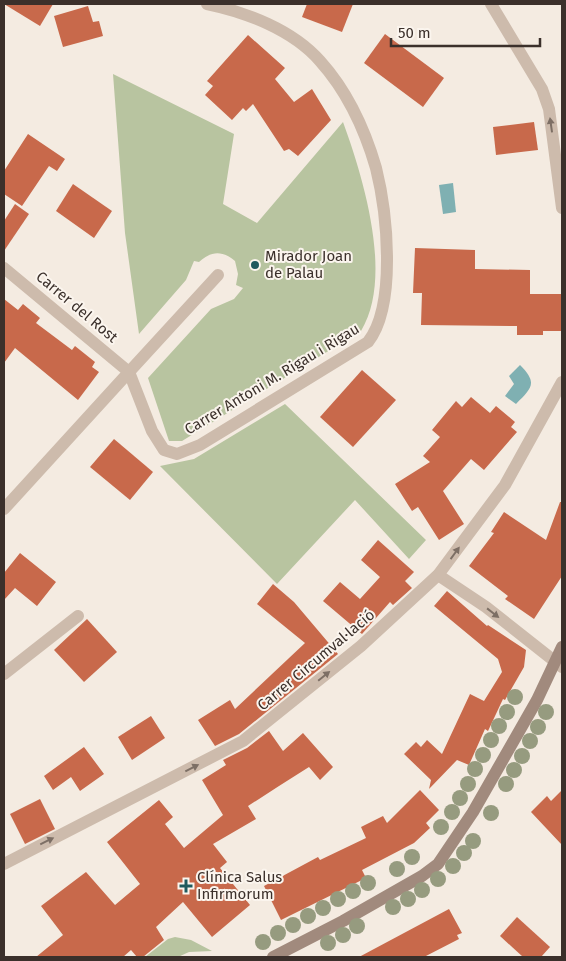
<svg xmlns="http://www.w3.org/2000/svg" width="566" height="961" font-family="'Fira Sans',sans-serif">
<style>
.green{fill:#b8c4a0}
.water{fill:#7fb0b2}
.building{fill:#c8694b}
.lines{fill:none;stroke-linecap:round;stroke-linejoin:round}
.street{stroke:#cdbbac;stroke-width:12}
.secondary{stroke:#a18a7d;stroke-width:12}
.tree{fill:#969b7f}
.oneway{fill:#7d6f65}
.poi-dot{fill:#1f5a5e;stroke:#fbf5ee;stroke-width:2}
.labels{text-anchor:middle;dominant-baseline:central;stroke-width:4;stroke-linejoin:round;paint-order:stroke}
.poi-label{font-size:15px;fill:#3b302b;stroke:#fbf5ee;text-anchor:start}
.street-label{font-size:15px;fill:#3b302b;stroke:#fbf5ee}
</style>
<rect width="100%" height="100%" fill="#f4ebe1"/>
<g class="green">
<path d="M113 74 234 134 223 204 257 223 343 122C363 177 394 277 361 331L182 441H169L148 378 211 309 234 299 243 288 236 285 238 274 235 261C222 250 211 251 199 262L194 261 186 280 139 334 125 233Z"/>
<path d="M285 404 426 540 409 559 355 500 277 584 160 466 194 459Z"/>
<path d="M175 937 191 940 212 951 189 952 178 957H145L168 939Z"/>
</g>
<g class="water">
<path d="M453 183 456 212 443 214 439 185Z"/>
<path d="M520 365C538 383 532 388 516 404L505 396 514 384 509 376Z"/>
</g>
<g class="building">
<path d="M4 4H53L40 26Z"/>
<path d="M307 4H353L342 32 302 17Z"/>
<path d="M88 6 93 22 99 21 103 36 63 47 54 16Z"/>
<path d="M385 34 444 78 423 107 364 63Z"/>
<path d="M248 35 285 68 275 79 294 102 312 89 331 120 298 156 289 149 284 151 253 104 246 111 243 108 232 120 205 95 213 86 207 81Z"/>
<path d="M534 122 538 150 496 155 493 127Z"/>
<path d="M28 134 65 159 57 171 49 166 22 206 4 194V171Z"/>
<path d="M73 184 112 211 94 238 56 211Z"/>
<path d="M15 204 29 214 4 251V221Z"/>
<path d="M415 248 475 250V269L530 270V294H561V331H543V335H517V326L421 325 422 293H413Z"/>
<path d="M4 299 18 310 23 304 40 318 36 323 72 350 75 346 95 362 92 367 99 372 78 400 15 348 4 363Z"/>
<path d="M362 370 396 400 353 447 320 417Z"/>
<path d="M471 397 490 413 496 406 515 422 511 427 517 432 484 470 471 459 443 491 464 524 439 540 418 507 412 511 395 484 430 462 423 456 440 437 432 430 456 401 462 407Z"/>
<path d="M114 439 153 472 130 500 90 467Z"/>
<path d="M560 502H562V576L534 619 505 599 508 596 469 566 494 533 491 532 504 512 546 540Z"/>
<path d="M378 540 414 572 405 581 412 588 393 605 390 602 362 634 323 601 340 582 360 599 380 577 361 560Z"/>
<path d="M20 553 56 582 37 606 15 588 4 600V573Z"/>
<path d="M273 584 294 602 338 654 239 734 215 746 198 720 230 700 235 709 305 643 257 604Z"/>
<path d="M447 591 487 626 488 625 526 650 524 667 505 700 503 699 488 731 485 729 469 765 457 760 429 789 431 780 404 754 416 742 421 747 427 740 442 754 470 694 484 701 502 672 498 659 434 606Z"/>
<path d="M87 619 117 652 84 682 54 650Z"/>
<path d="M151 716 165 738 132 760 118 737Z"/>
<path d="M269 731 283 751 303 733 333 767 320 780 309 767 279 786 248 806 256 819 213 844 227 862 220 868 250 905 212 937 183 902 156 927 164 940 143 957H137L131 950 123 957H36L63 935 41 906 86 872 115 905 140 884 107 842 159 800 173 817 165 824 184 848 223 815 202 780 226 765 223 760 247 748Z"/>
<path d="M84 747 104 774 80 791 71 777 53 790 44 776Z"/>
<path d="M420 790 439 810 426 823 430 828 414 843 362 870 366 878 281 920 264 886 318 857 320 860 366 838 361 827 383 816 387 823Z"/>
<path d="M562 790V845L531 812 547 796 551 801Z"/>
<path d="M40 799 55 829 25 844 10 814Z"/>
<path d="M449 909 462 933 457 935 459 939 424 957H359Z"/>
<path d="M517 917 550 947 541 957H523L500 936Z"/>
</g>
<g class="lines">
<g class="street">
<path d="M207 4C246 12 293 30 320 61 347 91 365 130 376 168 387 212 397 305 368 342L200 445 177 454 164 450 152 431 129 372 218 275"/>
<path d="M491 4 542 89 549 109 562 208"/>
<path d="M4 268 129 372 4 509"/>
<path d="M438 575 486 607 562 667"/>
<path d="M4 674 78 616"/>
<path d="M4 864 243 741 361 646 438 575 505 485 562 382"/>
</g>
<path class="secondary" d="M273 957 343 921 422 876 438 864 473 812 537 700 562 647"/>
</g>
<g class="tree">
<circle cx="515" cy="697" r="8"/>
<circle cx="507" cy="712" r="8"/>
<circle cx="546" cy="712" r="8"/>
<circle cx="499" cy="726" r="8"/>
<circle cx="538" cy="727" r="8"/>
<circle cx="491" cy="740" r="8"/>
<circle cx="530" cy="741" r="8"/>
<circle cx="483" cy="755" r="8"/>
<circle cx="522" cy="756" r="8"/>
<circle cx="475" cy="769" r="8"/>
<circle cx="514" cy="770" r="8"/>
<circle cx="468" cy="784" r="8"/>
<circle cx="506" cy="784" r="8"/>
<circle cx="460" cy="798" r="8"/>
<circle cx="452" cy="812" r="8"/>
<circle cx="491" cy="813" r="8"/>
<circle cx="441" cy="827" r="8"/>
<circle cx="473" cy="841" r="8"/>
<circle cx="464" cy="853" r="8"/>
<circle cx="412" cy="857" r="8"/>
<circle cx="453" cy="866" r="8"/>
<circle cx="397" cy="869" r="8"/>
<circle cx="438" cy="879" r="8"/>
<circle cx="368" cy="883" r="8"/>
<circle cx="422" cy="890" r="8"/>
<circle cx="353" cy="891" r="8"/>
<circle cx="338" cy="899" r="8"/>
<circle cx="408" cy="899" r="8"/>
<circle cx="393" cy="907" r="8"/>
<circle cx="323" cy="908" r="8"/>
<circle cx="308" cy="916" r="8"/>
<circle cx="293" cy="925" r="8"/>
<circle cx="357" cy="926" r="8"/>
<circle cx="278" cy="933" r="8"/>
<circle cx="343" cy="935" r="8"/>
<circle cx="263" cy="942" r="8"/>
<circle cx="328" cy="943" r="8"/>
</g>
<defs><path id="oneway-solid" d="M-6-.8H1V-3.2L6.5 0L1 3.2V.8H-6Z" transform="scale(1.25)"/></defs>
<g class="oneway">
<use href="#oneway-solid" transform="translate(551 125) rotate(-98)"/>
<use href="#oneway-solid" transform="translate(455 553) rotate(-54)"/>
<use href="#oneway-solid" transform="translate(493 613) rotate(38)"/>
<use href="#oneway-solid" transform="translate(324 676) rotate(-39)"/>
<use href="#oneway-solid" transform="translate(192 768) rotate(-27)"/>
<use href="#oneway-solid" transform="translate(47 841) rotate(-26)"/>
</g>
<g class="poi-dot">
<circle cx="255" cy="265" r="5"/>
<path d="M183.5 878.5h5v5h5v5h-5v5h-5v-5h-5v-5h5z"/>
</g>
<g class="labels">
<g class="poi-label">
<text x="265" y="256">Mirador Joan<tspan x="265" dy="17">de Palau</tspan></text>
<text x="197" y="877">Clínica Salus<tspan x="197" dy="17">Infirmorum</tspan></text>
</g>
<g class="street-label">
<text transform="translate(77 307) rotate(40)">Carrer del Rost</text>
<text transform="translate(272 379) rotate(-31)">Carrer Antoni M. Rigau i Rigau</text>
<text transform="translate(316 660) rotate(-40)">Carrer Circumval·lació</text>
</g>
</g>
<rect width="566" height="961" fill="none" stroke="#3b302b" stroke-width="10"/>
<path d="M391 38v8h149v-8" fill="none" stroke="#3b302b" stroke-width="2.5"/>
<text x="398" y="38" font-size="15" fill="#3b302b" stroke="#fbf5ee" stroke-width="4" paint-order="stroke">50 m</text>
</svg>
